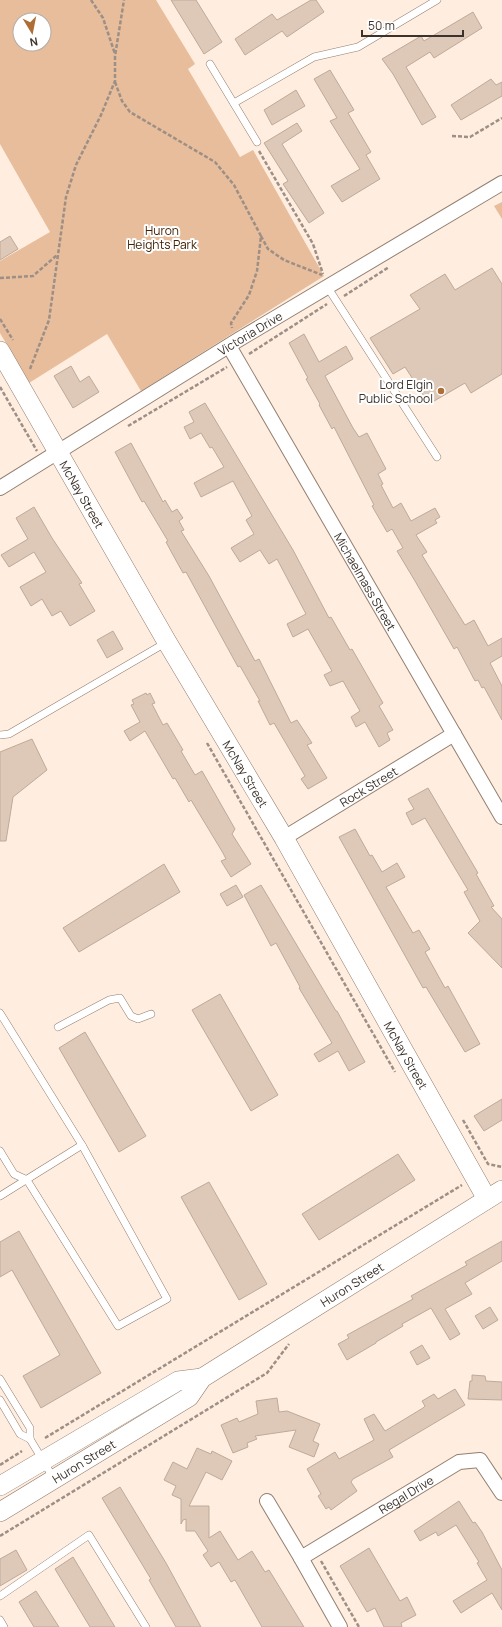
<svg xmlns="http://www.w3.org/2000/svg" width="502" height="1627" font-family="Manrope,sans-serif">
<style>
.green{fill:#e8bd9b;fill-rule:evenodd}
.building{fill:#dec8b7;stroke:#bfaa99}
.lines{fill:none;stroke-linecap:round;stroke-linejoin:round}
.lane-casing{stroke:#937f6f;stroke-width:8}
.street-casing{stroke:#937f6f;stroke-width:16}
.secondary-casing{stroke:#937f6f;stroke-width:20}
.path{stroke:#9d8f85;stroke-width:2.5;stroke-dasharray:4 2;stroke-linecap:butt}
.lane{stroke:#fff;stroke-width:7}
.street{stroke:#fff;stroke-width:14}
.secondary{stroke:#fff;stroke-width:19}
.poi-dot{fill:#ae6f36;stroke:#fff;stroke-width:1.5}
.labels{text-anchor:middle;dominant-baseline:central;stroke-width:4;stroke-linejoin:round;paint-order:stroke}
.park-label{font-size:12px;fill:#402205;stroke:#fff}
.street-label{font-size:12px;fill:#3b322b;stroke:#fff}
.poi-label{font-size:12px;fill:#3b322b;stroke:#fff;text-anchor:end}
</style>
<rect width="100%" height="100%" fill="#ffeddf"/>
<g class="green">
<path d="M0 0H156L195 64 188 69 240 157 253 150 324 276 141 391 107 334 29 383 0 333V261L50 232 0 144ZM20 20H44V44H20Z"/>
<path d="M502 202V219L494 206Z"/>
</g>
<g class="building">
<path d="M171 0H196L222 42 204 54Z"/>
<path d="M311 0H316L324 12 287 37 282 31 245 55 235 39 272 14 277 20Z"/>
<path d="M473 12 482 28 434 58 430 52 406 67 436 117 422 125 393 74 382 59 421 36 424 41Z"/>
<path d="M330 70 354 110 348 113 371 152 366 155 380 179 342 202 331 186 360 169 330 121 337 118 314 79Z"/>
<path d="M491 79 496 85 502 82V96L461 120 451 105Z"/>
<path d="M296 90 305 106 272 125 264 110Z"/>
<path d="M297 123 302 131 282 144 324 213 309 223 283 184 288 181 264 143Z"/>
<path d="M10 236 18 249 0 260V242Z"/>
<path d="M492 268 502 284V374L471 393 465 383 429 404 405 367 393 374 370 338 420 309 410 295 445 274 455 290Z"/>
<path d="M304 334 319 362 346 346 353 359 325 376 353 428 359 437 367 433 386 469 378 474 383 484 381 485 393 508 401 503 411 521 435 508 440 517 435 520 437 523 416 535 427 552 422 555 465 625 474 620 488 646 502 638V656L490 663 502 686V720L484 687 482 688 478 680 475 681 457 647 454 649 415 581 397 551 403 548 392 529 387 532 372 506 374 505 334 427 332 429 319 405 320 404 306 379 308 378 289 343Z"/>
<path d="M71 366 80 382 89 376 99 392 73 408 54 376Z"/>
<path d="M205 403 293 550 329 618 331 617 350 650 352 649 383 703 379 706 393 730 387 733 390 740 379 747 365 722 356 727 351 717 360 711 343 681 330 686 324 675 332 671 308 629 293 637 287 624 306 614 277 559 269 564 260 550 240 562 231 548 254 534 246 520 252 516 233 481 201 497 194 483 224 467 212 447 210 448 201 433 190 439 184 427 194 422 189 412Z"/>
<path d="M131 443 163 502 165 500 172 512 177 509 183 518 179 521 184 530 181 531 209 576 255 661 259 659 291 723 297 720 312 743 307 745 327 778 308 789 301 779 305 776 274 723 270 725 258 701H260L240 666 238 667 186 572 183 573 173 555 166 542 168 541 144 501 142 502 115 452Z"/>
<path d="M34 507 52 538 82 583 79 584 95 611 70 626 61 611 52 616 42 599 31 606 20 587 46 572 34 552 9 567 1 555 28 539 16 518Z"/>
<path d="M113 631 123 649 107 658 97 640Z"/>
<path d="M146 693 147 695 150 693 155 703 152 704 163 725 167 723 183 750 181 751 195 775 202 771 235 829 232 834 251 864 231 877 221 861 226 859 223 853 191 800 189 802 175 778 173 779 145 731 130 741 124 731 140 722 131 705 134 704 132 700Z"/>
<path d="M32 739 47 770 13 797 6 841H0V752Z"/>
<path d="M428 788 478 873 476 874 494 906 491 907 502 919V968L468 933 480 921 464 892 468 890 425 818 412 825 406 813 414 809 408 799Z"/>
<path d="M355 829 370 856 372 855 382 872 397 863 405 877 386 887 413 933 419 930 430 949 425 952 445 988 448 986 480 1044 465 1052 426 987 423 988 339 837Z"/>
<path d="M164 864 180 892 79 952 63 928Z"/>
<path d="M236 885 243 897 227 906 220 894Z"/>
<path d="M261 885 336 1011H337L365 1062 349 1071 338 1051 319 1062 314 1054 332 1043 299 988 300 987 276 943 271 946 244 895Z"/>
<path d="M220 994 278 1095 251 1111 192 1010Z"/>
<path d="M85 1032 146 1136 119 1152 59 1048Z"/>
<path d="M502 1099V1120L484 1131 474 1116Z"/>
<path d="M398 1154 415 1180 319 1240 302 1214Z"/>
<path d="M209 1182 267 1284 239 1300 181 1197Z"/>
<path d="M19 1231 101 1373 41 1408 23 1376 60 1355 12 1270 0 1277V1242Z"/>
<path d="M502 1241V1261L465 1283 472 1294 445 1309 460 1334 450 1340 431 1308 402 1324 403 1326 376 1342V1343L347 1360 338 1344 349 1338 347 1335 413 1299 411 1296 467 1265 465 1262Z"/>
<path d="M490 1307 498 1320 483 1329 475 1316Z"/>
<path d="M422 1345 430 1358 417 1365 410 1352Z"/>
<path d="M472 1375 485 1376 486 1381 502 1382V1400L468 1399 470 1381H472Z"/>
<path d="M455 1389 465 1405 389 1450 393 1457 353 1479 351 1482 357 1491 331 1510 329 1507 326 1509 318 1496 321 1494 307 1469 335 1452 339 1459 374 1440 364 1419 374 1414 385 1431 423 1408 425 1406 422 1401 434 1394 438 1399Z"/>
<path d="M277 1398 279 1412 287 1411 320 1424 313 1441 319 1444 314 1457 289 1447 296 1430 255 1436 257 1439 247 1443 248 1447 233 1453 221 1425 237 1418 239 1422 258 1414 256 1401Z"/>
<path d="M197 1448 211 1454 212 1451 232 1461 222 1480 206 1472 189 1506H209V1538L220 1531 238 1560 252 1551 265 1572 269 1570 304 1627H262L235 1580 231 1582 219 1562 211 1567 203 1555 208 1551 195 1531H186V1519L183 1520 181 1524V1499L172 1495 176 1486 164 1480 173 1462 187 1469Z"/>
<path d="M120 1487 166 1563 201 1627H176L149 1580 151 1579 102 1498Z"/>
<path d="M459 1501 473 1523 475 1522 482 1532 502 1570V1610L492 1593 461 1613 453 1601 487 1580 477 1563 479 1562 456 1525 438 1536 436 1532 420 1541 414 1531Z"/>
<path d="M369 1548 400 1601 407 1597 416 1615 401 1623 402 1627H384L375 1608 367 1612 340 1566Z"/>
<path d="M16 1550 27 1570 0 1586V1559Z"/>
<path d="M73 1557 115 1627H90L55 1569Z"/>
<path d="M36 1591 59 1627H34L19 1602Z"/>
</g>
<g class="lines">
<defs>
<g id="lane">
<path d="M210 64 257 142"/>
<path d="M234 103 314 57 358 47 437 0"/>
<path d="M328 288 437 457"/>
<path d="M0 735 9 734 167 642"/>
<path d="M0 1013 82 1145 167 1299 118 1326 27 1180 14 1174 0 1151"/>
<path d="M58 1027 109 1000 120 998 131 1016 138 1019 151 1014"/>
<path d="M0 1196 82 1145"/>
<path d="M0 1379 30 1428V1439L54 1479"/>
<path d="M0 1400 20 1434 30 1439"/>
<path d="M0 1596 89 1535 146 1627"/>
<path d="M0 1620 4 1627"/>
</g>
<g id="street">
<path id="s1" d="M229 346 502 817"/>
<path id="s2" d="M0 488 238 340 502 183"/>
<path id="s3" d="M284 838 454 734"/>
<path d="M267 1501 301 1558"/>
<path id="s4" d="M340 1627 301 1558 459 1462 480 1460 502 1493"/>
</g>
<g id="secondary">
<path id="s5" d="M0 351 167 642 284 838 487 1199"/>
<path d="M0 1486 178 1381 202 1378"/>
<path id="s6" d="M0 1512 189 1397 202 1378 502 1190"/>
</g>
</defs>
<use href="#lane" class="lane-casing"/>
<use href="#street" class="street-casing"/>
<use href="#secondary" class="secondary-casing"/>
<g class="path">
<path d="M91 0 103 18 115 54"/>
<path d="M115 82 122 101 130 112 215 162 234 185 261 236 257 271 249 295 231 323 232 328"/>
<path d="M452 136 470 137 502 118"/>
<path d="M259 151 313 244 323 274"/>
<path d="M261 236 268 249 284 260 322 275"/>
<path d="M0 278 33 276 57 255"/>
<path d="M344 296 389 267"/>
<path d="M0 319 13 340"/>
<path d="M249 354 327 304"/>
<path d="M30 369 49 320 66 197 76 165 101 115 115 81V56L124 0"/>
<path d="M0 387 37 451"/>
<path d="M128 426 227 367"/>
<path d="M207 743 395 1072"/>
<path d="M463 1120 488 1164 502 1167"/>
<path d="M45 1438 462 1185"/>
<path d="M0 1465 22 1451"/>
<path d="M0 1536 267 1373 289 1344"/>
<path d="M321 1561 359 1627"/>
</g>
<use href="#lane" class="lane"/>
<use href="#street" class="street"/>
<use href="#secondary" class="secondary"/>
</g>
<circle class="poi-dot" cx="441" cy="391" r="4"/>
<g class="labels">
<g class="park-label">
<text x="162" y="230">Huron<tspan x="162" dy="14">Heights Park</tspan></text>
</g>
<g class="street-label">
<text stroke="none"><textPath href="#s2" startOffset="294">Victoria Drive</textPath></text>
<text stroke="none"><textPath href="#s5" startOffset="165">McNay Street</textPath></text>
<text stroke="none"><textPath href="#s1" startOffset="272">Michaelmass Street</textPath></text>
<text stroke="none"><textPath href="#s5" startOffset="489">McNay Street</textPath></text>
<text stroke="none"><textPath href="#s3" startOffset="99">Rock Street</textPath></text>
<text stroke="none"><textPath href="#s5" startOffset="813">McNay Street</textPath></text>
<text stroke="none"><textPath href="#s6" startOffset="421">Huron Street</textPath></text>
<text stroke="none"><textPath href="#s6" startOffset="98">Huron Street</textPath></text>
<text stroke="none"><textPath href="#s4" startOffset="202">Regal Drive</textPath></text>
</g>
<g class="poi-label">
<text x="433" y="384">Lord Elgin<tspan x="433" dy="14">Public School</tspan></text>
</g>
</g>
<g transform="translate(32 32) rotate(170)"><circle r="19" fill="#ffffff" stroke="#b1adaa"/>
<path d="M0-3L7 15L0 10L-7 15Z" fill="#ae6f36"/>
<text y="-6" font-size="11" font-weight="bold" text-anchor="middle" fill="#3b322b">N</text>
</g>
<path d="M362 30v6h101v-6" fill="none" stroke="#3b322b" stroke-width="2"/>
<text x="368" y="30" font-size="12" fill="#3b322b" stroke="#ffffff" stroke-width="3" paint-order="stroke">50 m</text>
</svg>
